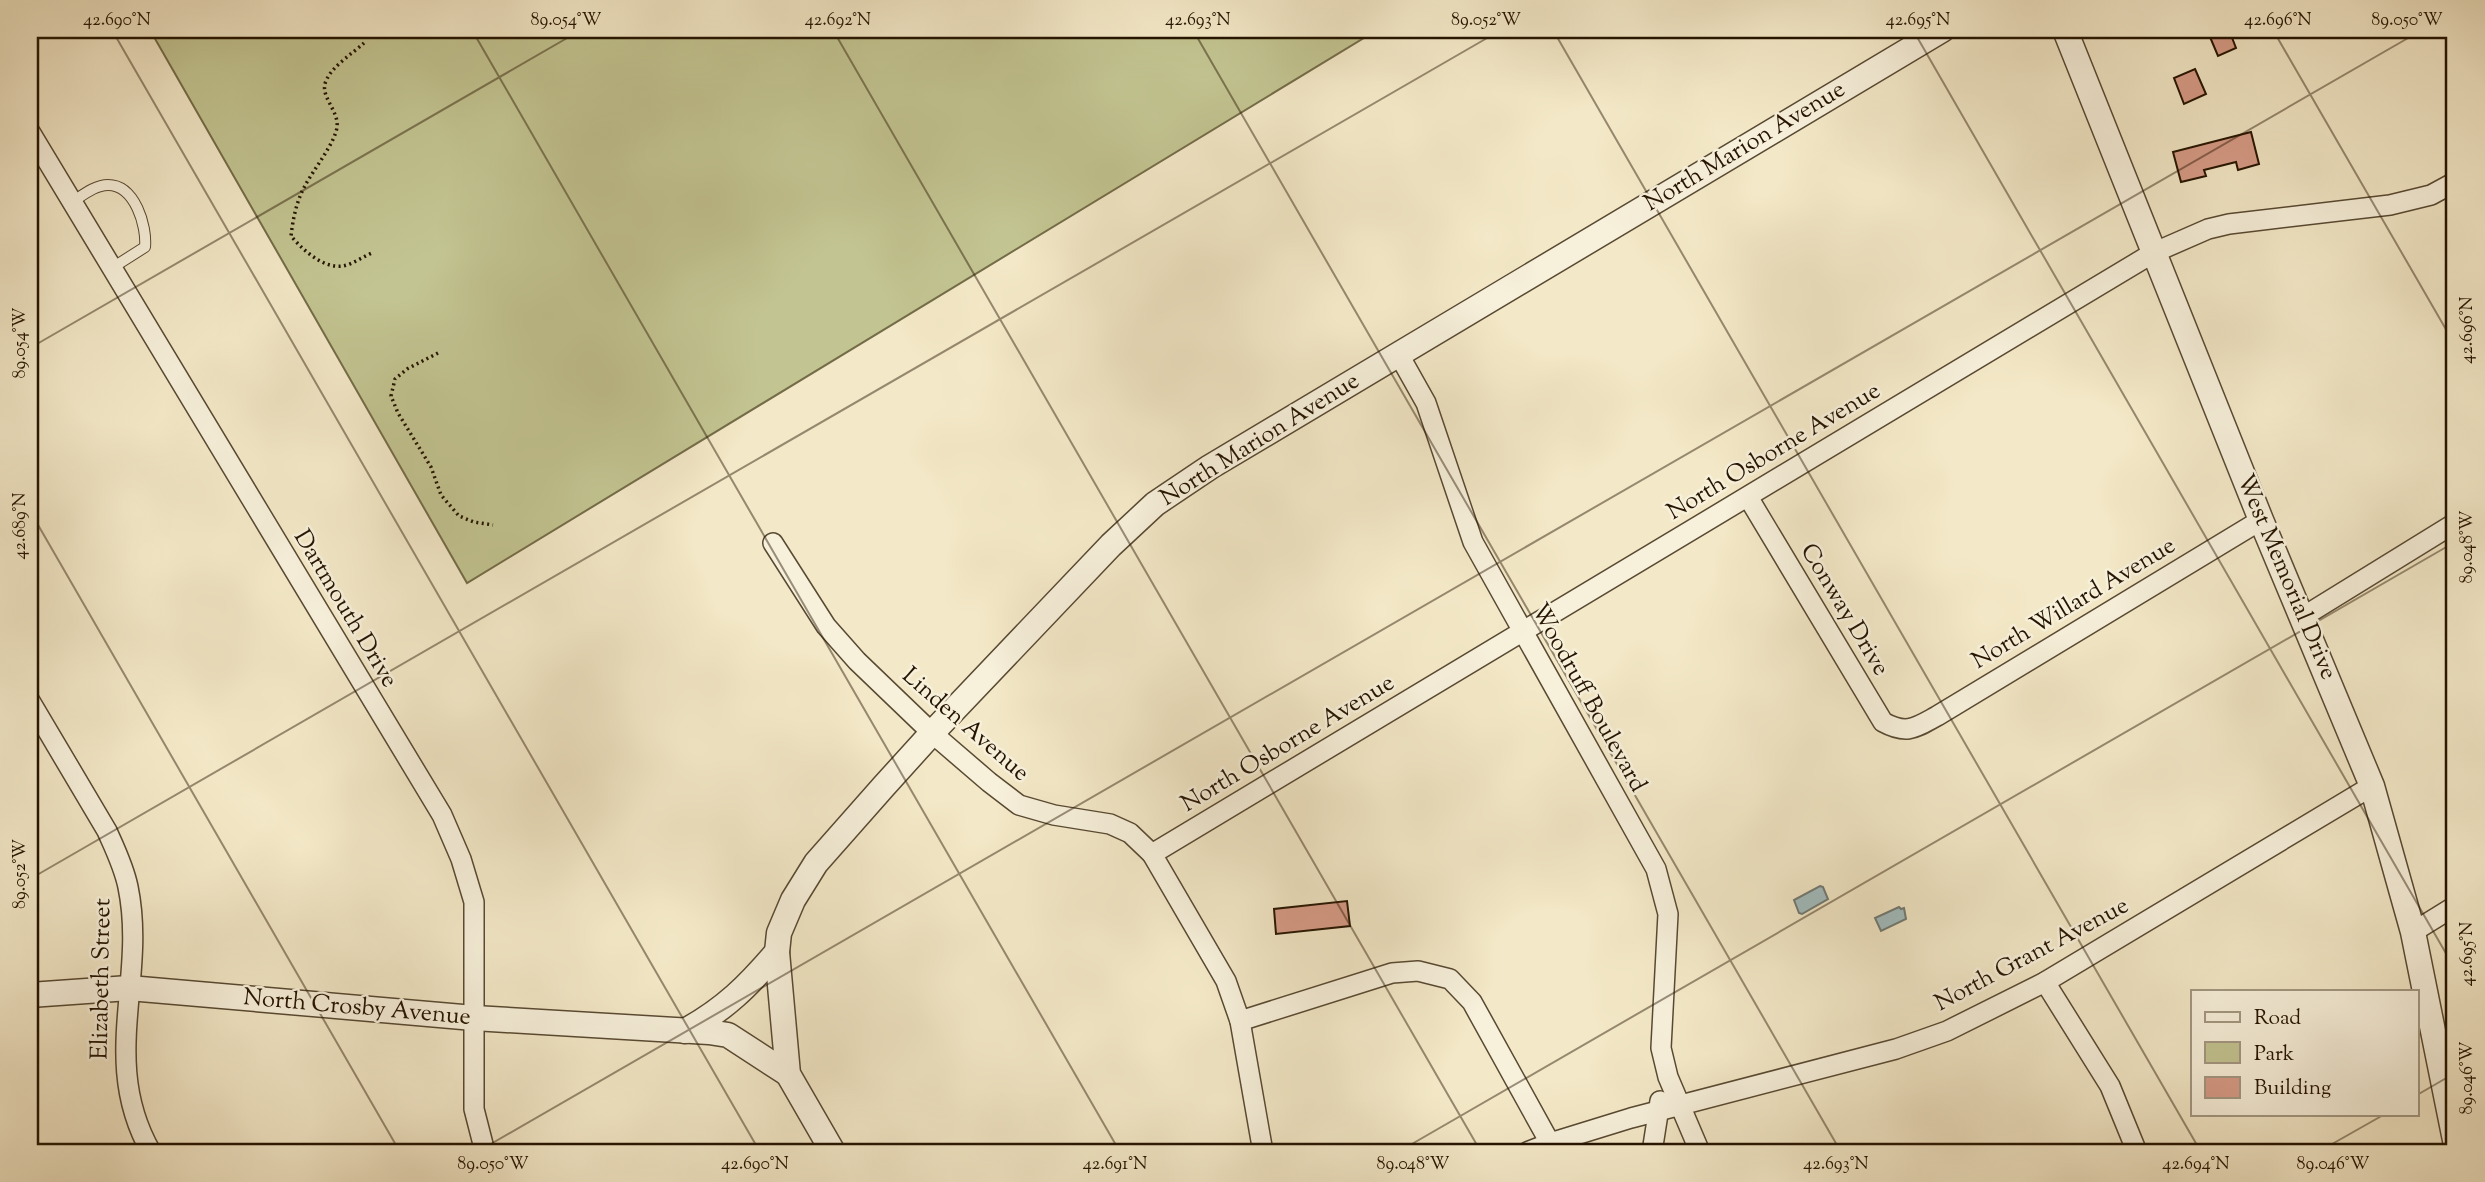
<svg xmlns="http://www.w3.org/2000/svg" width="2485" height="1182" font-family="'Sorts Mill Goudy',serif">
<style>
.green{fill:#c2c491;stroke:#746c48;stroke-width:2}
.water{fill:#a1bdc0;stroke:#6f7973;stroke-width:2}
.building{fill:#d79c88;stroke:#251400;stroke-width:2}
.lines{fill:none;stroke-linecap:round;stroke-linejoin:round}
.service-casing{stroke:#584932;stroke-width:12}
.minor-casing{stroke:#584932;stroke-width:22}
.tertiary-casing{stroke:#584932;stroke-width:27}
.path{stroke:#251400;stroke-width:3.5;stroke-dasharray:2 3.5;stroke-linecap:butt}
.service{stroke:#f7f0db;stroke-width:10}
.minor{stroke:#f7f0db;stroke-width:19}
.tertiary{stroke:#f7f0db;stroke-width:24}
.ticks{fill:none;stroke:#251400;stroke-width:2;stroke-opacity:0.45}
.labels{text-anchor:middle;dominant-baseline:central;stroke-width:5;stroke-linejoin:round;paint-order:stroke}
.street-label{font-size:24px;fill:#251400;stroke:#f7f0db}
.neatline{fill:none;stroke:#251400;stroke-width:2.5}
.ticks-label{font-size:18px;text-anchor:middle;fill:#251400}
</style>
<rect width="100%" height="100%" fill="#f3e8c7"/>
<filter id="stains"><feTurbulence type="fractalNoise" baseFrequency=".00286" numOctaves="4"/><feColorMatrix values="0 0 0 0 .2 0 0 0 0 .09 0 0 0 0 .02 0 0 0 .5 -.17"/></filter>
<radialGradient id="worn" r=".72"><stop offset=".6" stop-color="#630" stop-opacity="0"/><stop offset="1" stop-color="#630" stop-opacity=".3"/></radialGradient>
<path class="green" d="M150 30H1377L467 583Z"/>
<g class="water">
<path d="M1820 886 1823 887 1828 899 1802 914 1799 913 1794 900Z"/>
<path d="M1899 907 1901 909 1904 908 1906 919 1881 931 1875 918Z"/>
</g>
<g class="building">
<path d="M2229 30 2236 48 2218 56 2210 37Z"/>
<path d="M2195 69 2206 94 2184 104 2174 78Z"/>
<path d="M2251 132 2259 164 2238 170 2236 162 2204 170 2206 176 2181 182 2173 152Z"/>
<path d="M1347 901 1350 926 1276 934 1274 909Z"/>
</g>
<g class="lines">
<defs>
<path id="service" d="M72 202C83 195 95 185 108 185 135 185 147 226 145 247L112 268"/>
<g id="minor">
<path d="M30 132 442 815 461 859 474 902V1109L485 1152"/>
<path d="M1399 355 1426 403 1473 542 1656 869 1668 914 1661 1048 1668 1077 1700 1152"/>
<path d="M1748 497 1883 722C1907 735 1915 728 1937 716L2261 520"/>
<path d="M773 543 826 626 857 661 932 733 989 782 1019 805 1054 815 1110 824 1130 833 1152 854 1226 981 1240 1021 1263 1152"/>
<path d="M2301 618 2455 523"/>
<path d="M30 701 107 831C115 849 124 867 128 887 147 979 99 1061 151 1152"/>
<path d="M1152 854 2153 253 2208 229 2229 224 2390 205 2431 195 2455 182"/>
<path d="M2413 932 2455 906"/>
<path d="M2045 982 2110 1086 2137 1152"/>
<path d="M1240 1021 1392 973 1418 971 1450 979 1472 1002 1550 1143"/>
<path d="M1527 1152 1550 1143 1631 1118 1896 1049 1947 1031 2045 982 2372 786"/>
<path d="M1652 1152 1660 1101"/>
</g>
<g id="tertiary">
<path d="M2065 30 2261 520 2372 786 2413 932 2455 1140"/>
<path d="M30 995 129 988 474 1018 709 1032 728 1035 788 1074"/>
<path d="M685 1031C725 1009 748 986 777 952"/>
<path d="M833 1152 788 1074 777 952 779 933 793 900 816 863 884 786 932 733 1111 545 1155 504 1210 467 1942 30"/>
</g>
</defs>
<use href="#service" class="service-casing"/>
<use href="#minor" class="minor-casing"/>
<use href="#tertiary" class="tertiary-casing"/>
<g class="path">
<path d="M364 43C352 54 332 66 326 81 319 96 339 110 337 127 335 143 314 169 306 184 297 199 293 218 291 236 302 249 323 269 343 266 353 264 364 256 374 252"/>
<path d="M438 353 407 369 395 379 391 396 398 413 431 467 441 495 459 516 474 522 493 525"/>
</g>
<use href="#service" class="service"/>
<use href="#minor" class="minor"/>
<use href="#tertiary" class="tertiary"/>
</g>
<path class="ticks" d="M112 30 760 1152M472 30 1120 1152M833 30 1481 1152M1193 30 1841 1152M1553 30 2201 1152M1913 30 2455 969M2273 30 2455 345M30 348 581 30M30 511 400 1152M30 879 1501 30M2417 1095 2455 1073M30 1135 40 1152M477 1152 2422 30M1398 1152 2455 542M2318 1152 2385 1114"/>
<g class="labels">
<g class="street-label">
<text transform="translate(1745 147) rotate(-31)">North Marion Avenue</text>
<text transform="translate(1260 440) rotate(-32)">North Marion Avenue</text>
<text transform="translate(1774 452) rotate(-31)">North Osborne Avenue</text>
<text transform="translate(2286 577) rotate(67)">West Memorial Drive</text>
<text transform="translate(2074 604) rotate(-31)">North Willard Avenue</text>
<text transform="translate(345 609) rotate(59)">Dartmouth Drive</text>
<text transform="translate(1844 610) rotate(59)">Conway Drive</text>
<text transform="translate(1588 698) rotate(61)">Woodruff Boulevard</text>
<text transform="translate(965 725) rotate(41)">Linden Avenue</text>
<text transform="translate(1288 744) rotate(-31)">North Osborne Avenue</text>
<text transform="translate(2032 955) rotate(-28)">North Grant Avenue</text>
<text transform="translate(102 979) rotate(-89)">Elizabeth Street</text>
<text transform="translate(357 1008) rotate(5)">North Crosby Avenue</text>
</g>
</g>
<rect width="2485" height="1182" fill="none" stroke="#f3e8c7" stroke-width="77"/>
<rect x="2191" y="990" width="228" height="126" fill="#f7f0db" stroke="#a39883" stroke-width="2"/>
<rect x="2205" y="1012" width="35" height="10" fill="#f7f0db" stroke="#a39883" stroke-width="2"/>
<text x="2254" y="1024" font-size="21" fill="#251400">Road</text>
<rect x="2205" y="1042" width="35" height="21" fill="#c2c491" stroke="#a39883" stroke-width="2"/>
<text x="2254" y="1060" font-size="21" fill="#251400">Park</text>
<rect x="2205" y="1077" width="35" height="21" fill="#d79c88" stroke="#a39883" stroke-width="2"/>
<text x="2254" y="1094" font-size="21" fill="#251400">Building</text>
<rect x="38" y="38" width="2408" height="1106" class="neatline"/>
<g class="ticks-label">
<text x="117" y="25">42.690°N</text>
<text x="566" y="25">89.054°W</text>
<text x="838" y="25">42.692°N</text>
<text x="1198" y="25">42.693°N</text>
<text x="1486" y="25">89.052°W</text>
<text x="1918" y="25">42.695°N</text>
<text x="2278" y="25">42.696°N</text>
<text x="2407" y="25">89.050°W</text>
<text transform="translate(2466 330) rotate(-90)" y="6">42.696°N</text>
<text transform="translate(19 343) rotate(-90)" y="6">89.054°W</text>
<text transform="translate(19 526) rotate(-90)" y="6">42.689°N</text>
<text transform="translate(2466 547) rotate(-90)" y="6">89.048°W</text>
<text transform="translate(19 874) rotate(-90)" y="6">89.052°W</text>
<text transform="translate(2466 954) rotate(-90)" y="6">42.695°N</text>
<text transform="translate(2466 1078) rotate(-90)" y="6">89.046°W</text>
<text x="493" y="1169">89.050°W</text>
<text x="755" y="1169">42.690°N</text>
<text x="1115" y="1169">42.691°N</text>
<text x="1413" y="1169">89.048°W</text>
<text x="1836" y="1169">42.693°N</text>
<text x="2196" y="1169">42.694°N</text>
<text x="2333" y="1169">89.046°W</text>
</g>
<rect width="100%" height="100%" filter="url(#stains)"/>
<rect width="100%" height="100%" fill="url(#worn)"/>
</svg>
